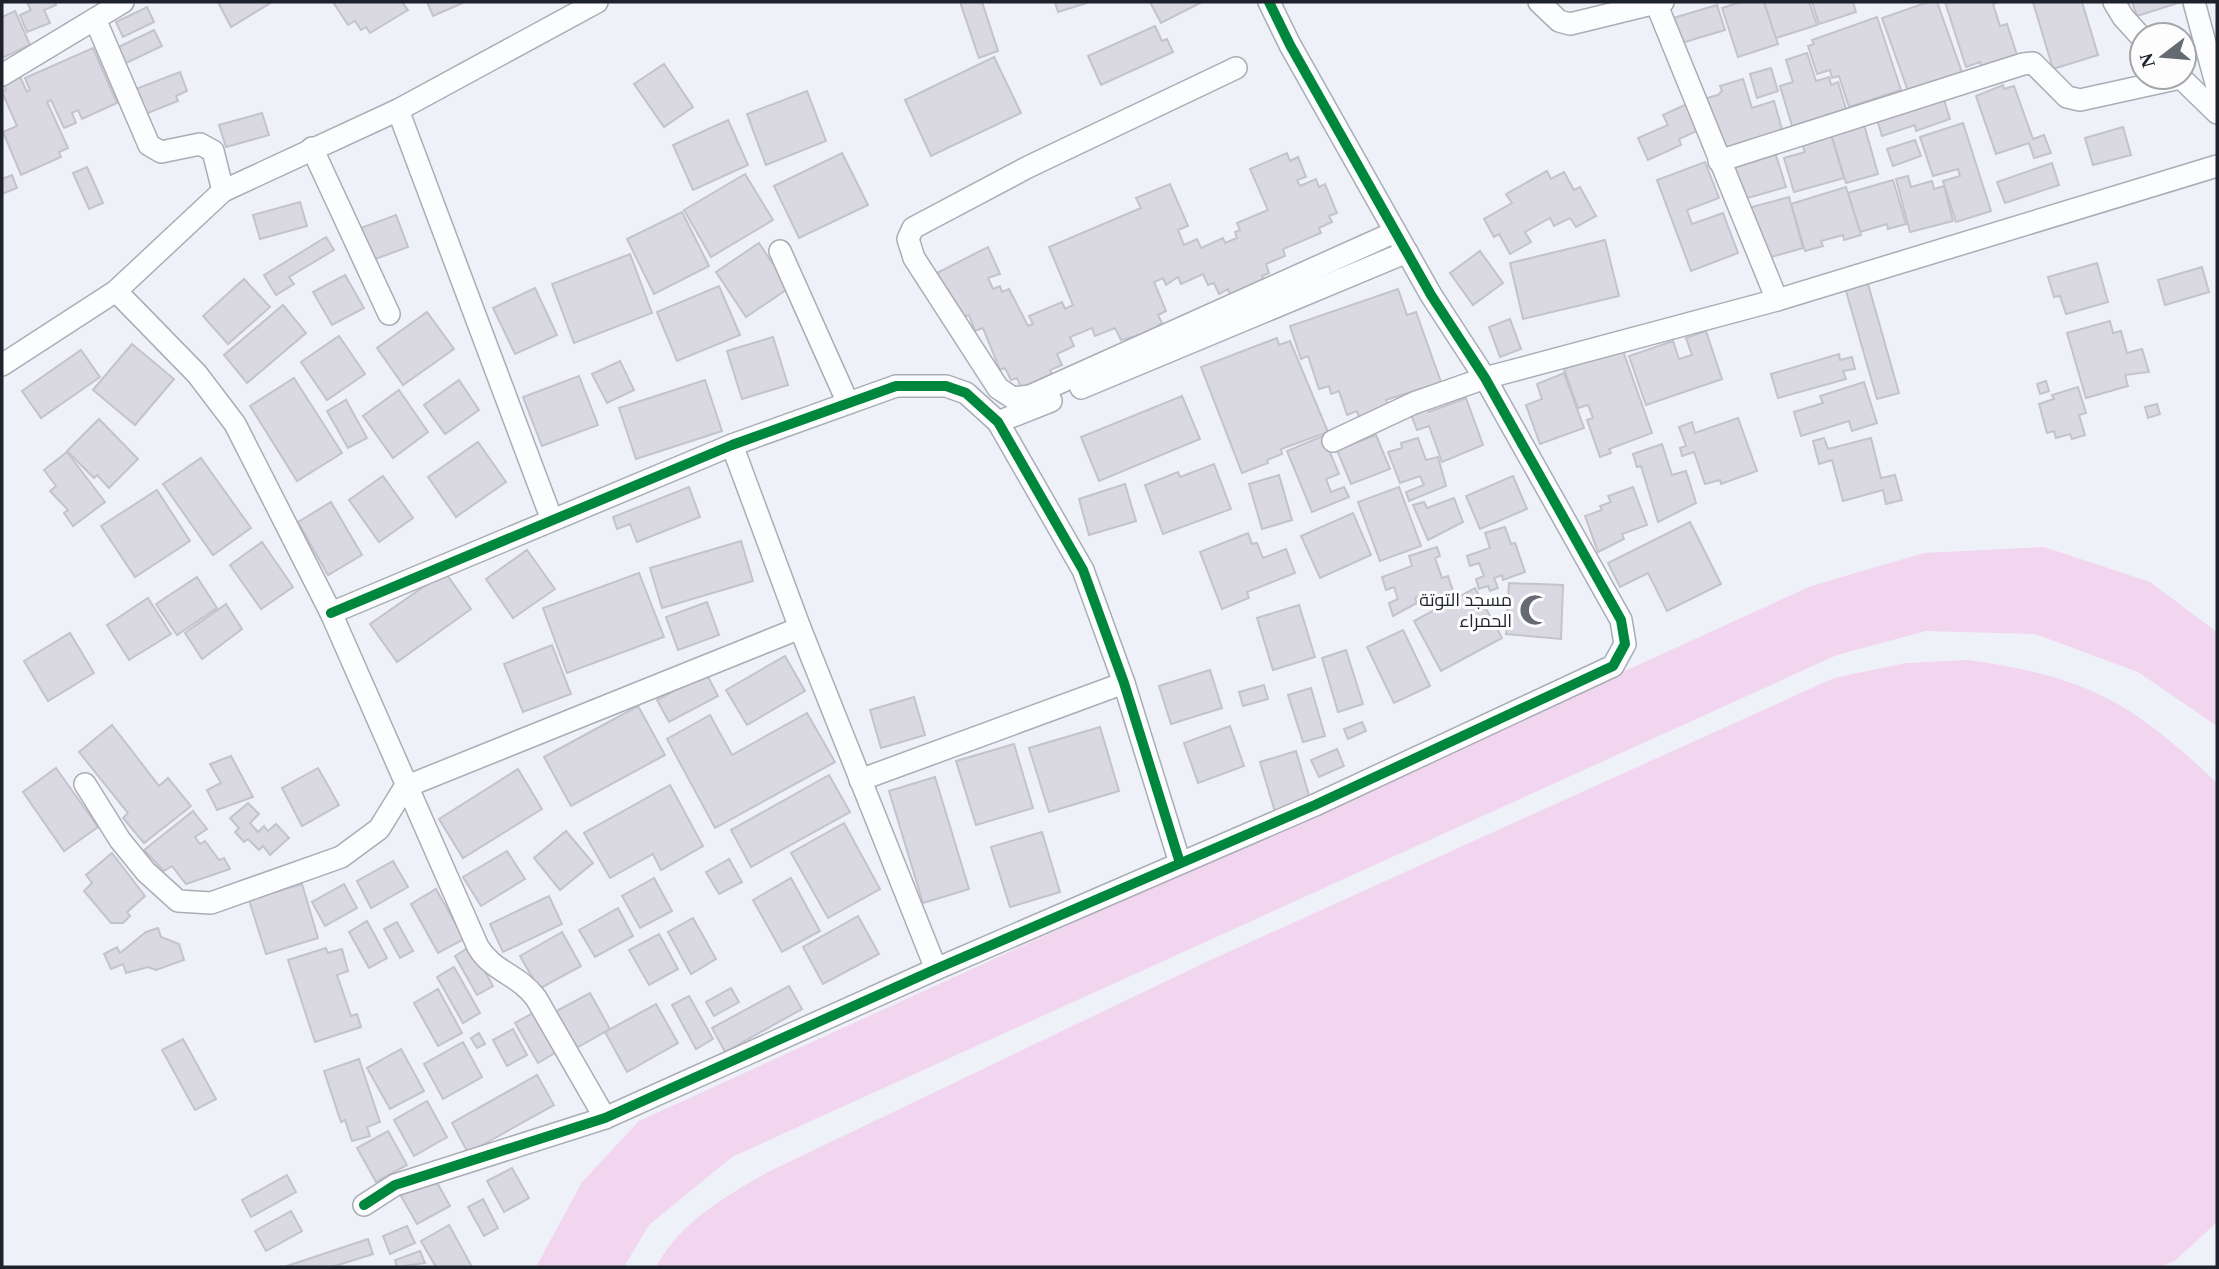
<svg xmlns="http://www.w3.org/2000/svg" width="2219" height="1269" font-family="'Times New Roman',Cairo,serif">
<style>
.green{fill:#f2d6f0}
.building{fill:#dad9e2;stroke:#c4c3cc;stroke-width:2}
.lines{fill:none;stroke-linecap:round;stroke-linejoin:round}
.minor-casing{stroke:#aaadb5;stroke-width:24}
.minor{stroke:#fcfdfe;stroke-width:21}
.cycleway-casing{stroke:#fdfdfd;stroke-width:15}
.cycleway{stroke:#00873e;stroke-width:10}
.labels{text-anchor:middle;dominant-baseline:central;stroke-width:6;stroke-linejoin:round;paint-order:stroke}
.poi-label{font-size:18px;fill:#1d222c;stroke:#fdfdfd;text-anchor:end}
</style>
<rect width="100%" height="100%" fill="#eef1f8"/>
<g class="green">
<path d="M2044 547 2150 582 2217 632V726L2138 672 2035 634 1926 631 1837 655 732 1157 649 1225 624 1267H536L582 1182 639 1121 1811 586 1924 553Z"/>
<path d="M1968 660C2086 676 2132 702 2217 783V1222L2176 1260 2160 1267H656C681 1221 724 1198 768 1172L1204 963 1834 678 1906 663Z"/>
</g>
<g class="building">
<path d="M31 2H55L56 5 44 10 50 23 27 32 20 15 31 10 27 3Z"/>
<path d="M218 2H272L231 27Z"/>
<path d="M333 2H402L408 10 370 33 366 27 361 30 355 21 348 25Z"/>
<path d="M427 2H465L433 16Z"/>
<path d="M960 2H982L998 51 979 58Z"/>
<path d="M1055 2H1090L1058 12Z"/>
<path d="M1150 2H1202L1161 23Z"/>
<path d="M1741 2H1764L1778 44 1738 57 1722 8Z"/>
<path d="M1764 2H1809L1817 25 1776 38Z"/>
<path d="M1812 2H1853L1856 12 1819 24Z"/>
<path d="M1928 2H1937L1964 78 1951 83 1949 76 1908 91 1882 18Z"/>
<path d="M1945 2H2000L1993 4 2000 26 2007 24 2017 55 1981 66 1980 62 1966 67Z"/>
<path d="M2033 2H2082L2098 55 2053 69Z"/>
<path d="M2132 2H2181L2137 16Z"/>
<path d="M1717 5 1725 30 1678 44 1670 19Z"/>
<path d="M147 7 154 22 123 37 116 22Z"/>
<path d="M15 11 30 45 2 58V17Z"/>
<path d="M1877 17 1901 90 1849 107 1839 76 1832 78 1830 70 1817 74 1808 46 1814 44 1812 40Z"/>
<path d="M1155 26 1162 41 1167 39 1173 52 1101 85 1088 56Z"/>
<path d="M154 30 162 46 120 66 112 50Z"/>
<path d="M93 48 117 103 82 119 78 110 72 113 76 123 64 128 51 100 47 102 68 148 59 152 61 157 21 175 3 132 17 126 2 92 6 90 2 80 18 72 27 92 30 90 25 78Z"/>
<path d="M1807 53 1816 81 1829 77 1831 85 1838 82 1847 112 1793 129 1780 86 1793 82 1786 60Z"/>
<path d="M994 57 1021 113 931 156 905 100Z"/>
<path d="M664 64 693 107 664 127 634 84Z"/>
<path d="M1771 68 1778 91 1757 98 1750 74Z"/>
<path d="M180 72 187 91 176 96 178 101 143 115 133 90Z"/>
<path d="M1743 79 1752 108 1774 101 1783 133 1722 151 1707 98 1718 95 1722 91 1720 86Z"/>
<path d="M2003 85 2004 89 2014 86 2033 139 2044 135 2051 153 2034 158 2029 143 1996 154 1976 96Z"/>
<path d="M807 91 826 141 766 165 747 114Z"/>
<path d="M1943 97 1950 119 1916 131 1915 125 1882 136 1877 120Z"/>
<path d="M1689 103 1701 129 1679 139 1681 145 1648 160 1638 138 1668 125 1663 115Z"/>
<path d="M262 113 269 135 226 147 219 125Z"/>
<path d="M728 120 748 165 693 190 673 145Z"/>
<path d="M1863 121 1878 174 1846 183 1830 131Z"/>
<path d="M1963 123 1991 211 1956 222 1943 181 1960 176 1958 169 1933 176 1920 137Z"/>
<path d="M2123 127 2131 155 2093 165 2085 138Z"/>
<path d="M1831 134 1844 178 1794 192 1784 158 1805 152 1799 135Z"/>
<path d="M1915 140 1921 156 1893 166 1887 149Z"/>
<path d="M1774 149 1786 187 1744 199 1733 161Z"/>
<path d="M842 153 868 205 799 238 774 186Z"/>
<path d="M1287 153 1290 161 1298 157 1306 177 1297 180 1300 186 1316 179 1319 187 1325 184 1337 213 1329 216 1332 222 1319 228 1321 233 1283 249 1285 256 1266 264 1269 273 1262 276 1265 283 1231 297 1228 289 1219 294 1214 283 1208 285 1203 274 1181 284 1178 277 1166 285 1163 278 1154 282 1166 311 1158 315 1162 323 1147 333 1121 340 1115 328 1095 336 1092 328 1070 337 1074 346 1057 354 1062 365 1050 370 1052 374 1021 388 1017 378 1011 380 1005 368 1000 370 983 328 975 331 969 315 963 317 956 312 937 273 988 247 1000 274 988 278 993 289 1000 286 1002 292 1009 289 1028 326 1033 324 1029 316 1062 302 1065 309 1073 305 1049 247 1141 208 1136 198 1170 184 1188 226 1178 230 1184 245 1197 239 1201 248 1223 238 1225 243 1237 238 1235 232 1240 230 1237 223 1268 210 1250 169Z"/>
<path d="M1705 162 1719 198 1687 210 1692 224 1723 213 1738 253 1691 271 1657 180Z"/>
<path d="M2052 163 2059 185 2005 203 1997 182Z"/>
<path d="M87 167 103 203 89 209 73 173Z"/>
<path d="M1547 171 1551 179 1564 172 1574 190 1580 187 1596 216 1576 227 1570 218 1554 226 1550 218 1525 232 1531 242 1510 254 1499 234 1494 237 1484 219 1512 203 1506 194Z"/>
<path d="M745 174 773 220 711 257 684 210Z"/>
<path d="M12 175 17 188 2 194V179Z"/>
<path d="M1908 176 1911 187 1932 181 1934 189 1944 186 1953 221 1910 232 1896 179Z"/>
<path d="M1893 180 1906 224 1888 229 1887 224 1860 232 1848 193Z"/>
<path d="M1846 187 1861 235 1844 240 1843 235 1821 241 1823 246 1805 251 1791 204Z"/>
<path d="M1789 197 1803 248 1768 258 1759 227 1747 231 1741 210Z"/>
<path d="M300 202 307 226 260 239 253 215Z"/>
<path d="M682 212 709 266 654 294 627 239Z"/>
<path d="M396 215 408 247 370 261 358 229Z"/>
<path d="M326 237 334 250 289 277 294 284 276 295 264 275Z"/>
<path d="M1605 240 1619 296 1523 319 1510 263Z"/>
<path d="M759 243 789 288 746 317 716 272Z"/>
<path d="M1480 251 1503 283 1473 305 1450 273Z"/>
<path d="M630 254 652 313 574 343 552 284Z"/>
<path d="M2097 263 2108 302 2066 314 2060 296 2054 297 2048 277Z"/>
<path d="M2202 267 2209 292 2165 305 2158 280Z"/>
<path d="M345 275 364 308 332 325 313 292Z"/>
<path d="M1866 277 1899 393 1877 399 1844 284Z"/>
<path d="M244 279 270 307 228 344 203 316Z"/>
<path d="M719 286 740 335 677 361 657 312Z"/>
<path d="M535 288 557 335 515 354 493 308Z"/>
<path d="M1398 289 1407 315 1416 312 1441 382 1386 400 1389 408 1359 418 1357 411 1347 415 1339 391 1331 394 1329 386 1319 389 1308 356 1301 359 1290 326Z"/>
<path d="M283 305 306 333 247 383 224 355Z"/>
<path d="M427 312 454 349 403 385 377 348Z"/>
<path d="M1510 319 1521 349 1500 357 1489 327Z"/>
<path d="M2110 321 2113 333 2121 331 2127 353 2142 349 2149 372 2125 375 2128 386 2086 398 2067 333Z"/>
<path d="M1706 331 1722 379 1646 405 1629 356 1673 341 1679 359 1692 355 1686 338Z"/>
<path d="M339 336 365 374 327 400 301 362Z"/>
<path d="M773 337 788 385 742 399 727 351Z"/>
<path d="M1277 338 1279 345 1290 341 1328 432 1281 449 1282 454 1267 460 1268 463 1242 473 1201 367Z"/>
<path d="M132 344 174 379 135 425 93 390Z"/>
<path d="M1622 348 1652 433 1609 449 1611 453 1600 457 1587 420 1593 418 1588 405 1578 408 1564 369Z"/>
<path d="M81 350 100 377 41 418 22 391Z"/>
<path d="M1839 354 1840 360 1852 357 1855 369 1843 371 1846 379 1778 398 1771 374Z"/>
<path d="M620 361 634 390 607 403 592 374Z"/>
<path d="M1564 373 1584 428 1540 444 1526 405 1542 399 1537 384Z"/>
<path d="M579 376 598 425 542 446 523 397Z"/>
<path d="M294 378 342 453 297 481 250 406Z"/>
<path d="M459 380 479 410 445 434 424 405Z"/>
<path d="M705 380 722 431 636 459 619 408Z"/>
<path d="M2046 381 2049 391 2040 394 2037 384Z"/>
<path d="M1864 382 1877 423 1852 431 1849 421 1801 436 1794 412 1823 403 1820 396Z"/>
<path d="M2078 387 2086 413 2079 415 2085 435 2072 439 2070 434 2056 438 2054 431 2047 433 2039 404 2054 399 2052 395Z"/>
<path d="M399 390 428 432 393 458 363 416Z"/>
<path d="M1182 396 1200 439 1099 481 1081 437Z"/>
<path d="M1466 398 1483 445 1442 462 1429 426 1417 430 1410 412 1426 406 1429 412Z"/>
<path d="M346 400 367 438 348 448 327 411Z"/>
<path d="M2157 404 2160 414 2148 418 2145 407Z"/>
<path d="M1738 418 1757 471 1721 484 1720 480 1705 484 1694 452 1682 456 1680 448 1686 446 1679 427 1692 422 1695 433Z"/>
<path d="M99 419 138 459 109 488 97 475 94 478 67 451Z"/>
<path d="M1376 435 1390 469 1351 484 1337 450Z"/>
<path d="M1323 436 1339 474 1326 479 1331 492 1344 487 1349 497 1312 512 1287 451Z"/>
<path d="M1418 438 1426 460 1438 457 1446 486 1409 501 1406 492 1424 485 1420 476 1400 483 1388 452 1402 448 1401 443Z"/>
<path d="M1824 438 1828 449 1871 438 1881 478 1895 475 1902 500 1886 504 1883 490 1843 501 1832 460 1819 464 1813 441Z"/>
<path d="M478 442 506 482 456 517 428 477Z"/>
<path d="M1662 444 1672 475 1686 471 1696 503 1658 522 1641 466 1637 467 1633 454Z"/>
<path d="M67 452 105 502 73 526 64 513 68 510 50 491 56 486 44 470Z"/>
<path d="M201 458 251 528 213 555 163 484Z"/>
<path d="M1214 464 1231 509 1163 534 1145 485 1178 472 1180 477Z"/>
<path d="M1279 475 1292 520 1262 529 1249 484Z"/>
<path d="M383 476 413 518 379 542 349 500Z"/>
<path d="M1513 476 1527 509 1480 529 1466 496Z"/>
<path d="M1125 484 1136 521 1089 535 1079 499Z"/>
<path d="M689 487 700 517 637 542 630 524 617 529 613 517Z"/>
<path d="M1399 487 1421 546 1380 561 1358 502Z"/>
<path d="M1633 487 1647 525 1622 534 1624 539 1598 552 1585 516 1602 510 1600 506 1611 502 1608 496Z"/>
<path d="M157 490 190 541 135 577 101 526Z"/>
<path d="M1454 498 1463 522 1428 540 1413 505 1424 502 1427 508Z"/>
<path d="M331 502 362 555 328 575 298 522Z"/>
<path d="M1353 513 1371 555 1320 578 1301 536Z"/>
<path d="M1690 522 1721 584 1667 611 1648 573 1620 587 1608 563Z"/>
<path d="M1505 527 1511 544 1515 543 1525 572 1503 580 1502 575 1494 578 1498 588 1490 591 1488 586 1479 589 1476 579 1484 576 1479 563 1470 566 1467 556 1490 548 1485 533Z"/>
<path d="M1248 533 1252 544 1257 543 1263 558 1286 549 1295 573 1247 592 1249 598 1222 609 1200 552Z"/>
<path d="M741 541 753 581 662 608 650 568Z"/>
<path d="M262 542 293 587 261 609 230 565Z"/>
<path d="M1437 547 1440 556 1435 558 1442 578 1448 576 1453 591 1433 598 1431 592 1415 598 1417 603 1393 616 1389 603 1398 599 1394 587 1386 590 1382 577 1412 566 1409 556Z"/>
<path d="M527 550 555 589 513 618 486 579Z"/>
<path d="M445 572 471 609 397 662 370 624Z"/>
<path d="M639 573 664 637 567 673 543 608Z"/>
<path d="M197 577 217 608 177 635 156 604Z"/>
<path d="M1509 583 1563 585 1561 639 1506 634Z"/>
<path d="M1475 588 1502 638 1441 671 1414 621Z"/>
<path d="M148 598 171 634 129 660 107 625Z"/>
<path d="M707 602 719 635 678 650 666 617Z"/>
<path d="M226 604 242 629 202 659 185 633Z"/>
<path d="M1299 605 1315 657 1273 670 1257 618Z"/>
<path d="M1403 630 1430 686 1394 703 1367 647Z"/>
<path d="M70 633 94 673 48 701 24 661Z"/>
<path d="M552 645 571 694 523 712 504 664Z"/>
<path d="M1346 650 1363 704 1338 712 1322 658Z"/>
<path d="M785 656 805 691 747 725 726 690Z"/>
<path d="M1210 670 1222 708 1171 724 1159 686Z"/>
<path d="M706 673 718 696 669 722 657 700Z"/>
<path d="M1264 685 1268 699 1243 706 1239 692Z"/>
<path d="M1311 688 1325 736 1303 742 1288 695Z"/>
<path d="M914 697 925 735 881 748 870 710Z"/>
<path d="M638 706 665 755 571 806 544 757Z"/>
<path d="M807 713 835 762 715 828 667 739 710 715 732 755Z"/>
<path d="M1362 722 1366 731 1348 739 1344 729Z"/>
<path d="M112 725 159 786 168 778 191 806 144 843 123 818 128 813 79 752Z"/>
<path d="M1230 726 1244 766 1198 783 1184 743Z"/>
<path d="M1100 727 1119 791 1049 812 1029 748Z"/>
<path d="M1014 744 1033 808 976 825 956 761Z"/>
<path d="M1337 749 1344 766 1319 777 1311 760Z"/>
<path d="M1296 751 1311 802 1275 812 1260 762Z"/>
<path d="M231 756 253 797 217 810 207 790 221 783 210 764Z"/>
<path d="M56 768 98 827 64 851 23 792Z"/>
<path d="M318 768 339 805 302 826 282 788Z"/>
<path d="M518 769 542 809 463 858 439 819Z"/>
<path d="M829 775 850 812 751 867 731 830Z"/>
<path d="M935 777 969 889 923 903 889 791Z"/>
<path d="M670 785 703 846 661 870 653 854 610 878 584 833Z"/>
<path d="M248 803 259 814 250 823 258 832 264 826 268 831 276 824 289 838 270 855 263 846 259 850 248 839 244 842 235 832 239 828 230 818Z"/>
<path d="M193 811 207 829 195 837 200 844 205 841 219 860 224 858 230 869 186 884 172 866 164 871 144 850Z"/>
<path d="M844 823 880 889 828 918 791 853Z"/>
<path d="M566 831 593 863 560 890 534 858Z"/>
<path d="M1042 832 1060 892 1010 907 991 847Z"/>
<path d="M507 851 525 879 481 906 463 877Z"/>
<path d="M112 853 145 896 127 912 130 916 123 923H111L84 891 92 883 86 875Z"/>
<path d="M729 859 742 882 719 894 706 872Z"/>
<path d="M393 861 408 887 371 908 357 881Z"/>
<path d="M654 878 672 911 640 928 622 896Z"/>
<path d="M791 878 820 931 782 952 753 900Z"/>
<path d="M302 884 318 938 266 954 249 900Z"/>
<path d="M344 884 357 908 325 926 312 902Z"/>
<path d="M436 889 464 939 438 953 411 904Z"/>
<path d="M549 896 562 924 503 952 490 924Z"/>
<path d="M618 908 633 936 595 957 579 930Z"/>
<path d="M858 916 879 954 823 984 803 947Z"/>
<path d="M693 918 716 959 691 974 668 932Z"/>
<path d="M367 921 387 958 369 968 349 932Z"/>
<path d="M397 922 413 951 400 958 384 929Z"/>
<path d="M158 928 161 937 179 944 184 960 156 970 148 967 126 973 123 964 111 969 104 954 117 947 120 953 146 932Z"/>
<path d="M562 932 581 966 539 989 520 956Z"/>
<path d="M659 934 678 969 649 985 629 950Z"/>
<path d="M471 946 493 986 477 995 455 956Z"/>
<path d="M326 948 328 953 342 949 348 971 337 975 351 1016 357 1014 361 1027 315 1042 288 960Z"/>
<path d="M454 967 480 1013 463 1023 437 977Z"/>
<path d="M789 986 802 1009 725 1052 712 1028Z"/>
<path d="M731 988 739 1002 714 1016 706 1002Z"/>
<path d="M438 989 462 1033 438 1046 414 1003Z"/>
<path d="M590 993 610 1029 571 1051 551 1014Z"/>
<path d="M689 996 713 1039 696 1049 672 1005Z"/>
<path d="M656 1004 678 1043 627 1072 605 1032Z"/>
<path d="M540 1009 562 1049 538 1063 515 1023Z"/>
<path d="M513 1029 527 1055 507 1066 493 1040Z"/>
<path d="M479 1033 485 1044 477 1048 471 1038Z"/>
<path d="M183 1039 216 1099 195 1110 162 1050Z"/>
<path d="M463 1042 482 1077 443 1099 424 1064Z"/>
<path d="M401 1049 424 1091 390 1109 367 1068Z"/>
<path d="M359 1059 380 1122 367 1127 370 1136 352 1141 345 1120 341 1122 324 1071Z"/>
<path d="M537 1075 554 1105 468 1153 452 1123Z"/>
<path d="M427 1101 447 1137 414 1156 394 1120Z"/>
<path d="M388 1131 407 1165 376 1182 357 1148Z"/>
<path d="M512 1168 529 1198 504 1212 487 1181Z"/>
<path d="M287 1175 296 1192 251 1217 242 1200Z"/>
<path d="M434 1177 450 1206 417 1224 401 1196Z"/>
<path d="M483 1199 498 1228 484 1236 468 1207Z"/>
<path d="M291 1211 302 1231 266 1251 255 1231Z"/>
<path d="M449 1225 472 1267H436L421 1241Z"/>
<path d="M407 1226 415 1243 390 1254 383 1236Z"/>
<path d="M368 1239 373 1254 332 1267H284Z"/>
<path d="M420 1251 425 1263 397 1267 395 1260Z"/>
</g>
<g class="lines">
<defs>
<g id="minor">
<path d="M1539 2 1559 21 1570 24 1656 3"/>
<path d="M1663 2 1656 3 1777 300"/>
<path d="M2114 2 2123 17 2142 38"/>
<path d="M2194 2 2217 87"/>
<path d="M95 19 149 145 161 152 200 144 213 151 223 191"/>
<path d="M1236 68 1028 167 913 228 908 239 914 258 998 388 1013 398 1030 396 1395 232"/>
<path d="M2 75 123 2"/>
<path d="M2180 77 2217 113"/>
<path d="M398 110 552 520"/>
<path d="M312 148 389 314"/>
<path d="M1719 161 2023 64 2033 63 2067 97 2080 100 2180 78"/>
<path d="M780 251 848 403"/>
<path d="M116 291 197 374 235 424 331 613 478 947C493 972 518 974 536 998L605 1118"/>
<path d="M2 365 116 291 223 191 398 110 597 2"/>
<path d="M1081 388 1407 252"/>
<path d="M998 422 1051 401"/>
<path d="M1333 441 1414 403 1485 378 1777 300 2217 166"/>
<path d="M732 445 800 628 936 969"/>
<path d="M331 613 732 445 896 386H946L966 393 998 422 1083 570 1124 683 1180 863"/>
<path d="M860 780 1124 683"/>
<path d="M85 784 120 840 146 872 178 901 211 903 341 857 379 829 405 787 800 628"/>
<path d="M364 1205 395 1185 605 1118 936 969 1315 805 1613 666 1625 644 1621 620 1485 378 1431 295 1290 45 1269 2"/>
</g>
</defs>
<use href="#minor" class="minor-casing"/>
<use href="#minor" class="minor"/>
<defs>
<g id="cycleway">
<path d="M331 613 732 445 896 386H946L966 393 998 422 1083 570 1124 683 1180 863"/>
<path d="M364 1205 395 1185 605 1118 936 969 1315 805 1613 666 1625 644 1621 620 1485 378 1431 295 1290 45 1269 2"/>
</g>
</defs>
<use href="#cycleway" class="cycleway-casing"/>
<use href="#cycleway" class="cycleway"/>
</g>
<defs>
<symbol id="mosque-bare" viewBox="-9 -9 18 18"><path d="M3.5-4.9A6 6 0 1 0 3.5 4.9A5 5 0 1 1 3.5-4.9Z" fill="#666a73" stroke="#fdfdfd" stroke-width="2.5" paint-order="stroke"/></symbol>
</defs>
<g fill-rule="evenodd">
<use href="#mosque-bare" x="1513" y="588" width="44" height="44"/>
</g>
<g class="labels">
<g class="poi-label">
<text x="1512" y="600">مسجد التوتة<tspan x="1512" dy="21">الحمراء</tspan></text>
</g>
</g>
<rect width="2219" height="1269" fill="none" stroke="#1d222c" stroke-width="7"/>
<g transform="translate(2163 56) rotate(254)"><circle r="33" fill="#fdfdfd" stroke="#a3a5a9" stroke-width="2"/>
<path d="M0-5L12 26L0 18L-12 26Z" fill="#666a73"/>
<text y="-10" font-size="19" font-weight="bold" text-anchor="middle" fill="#1d222c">N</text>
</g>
</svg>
